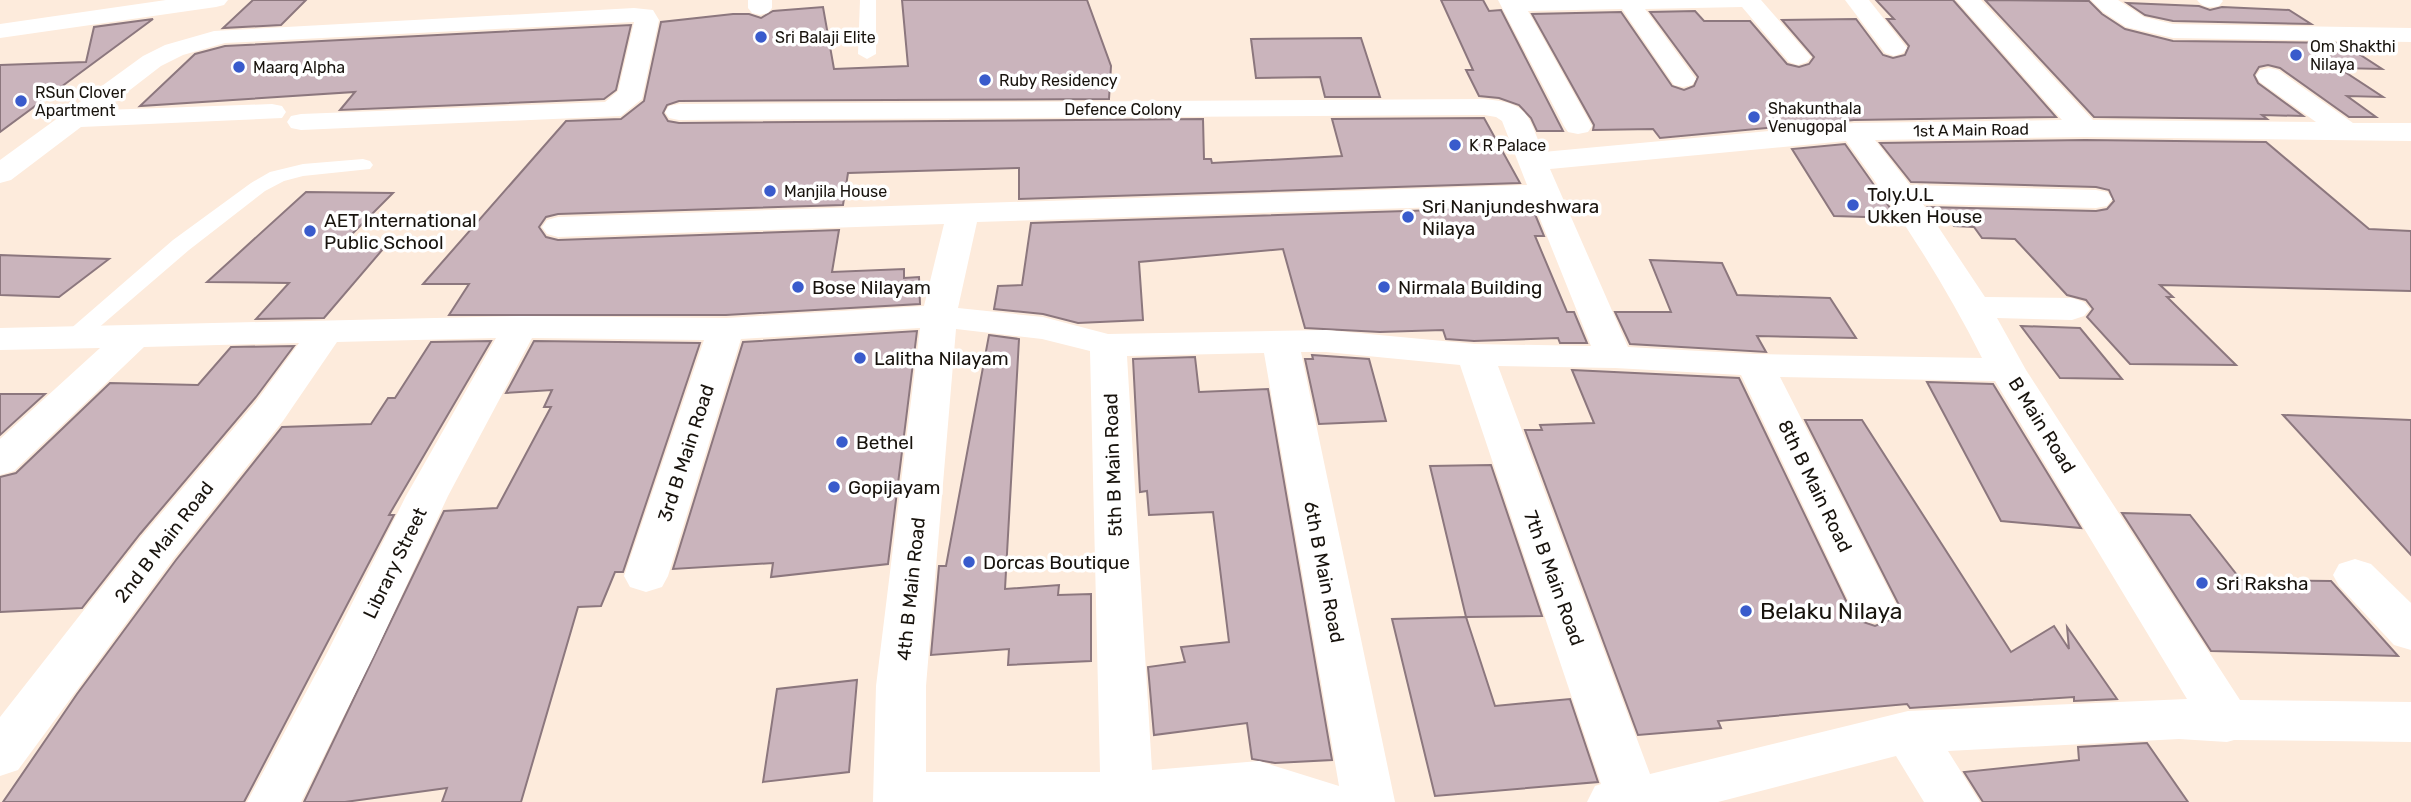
<svg xmlns="http://www.w3.org/2000/svg" width="2411" height="802" font-family="Rubik,sans-serif">
<style>
.building{fill:#cab4bc;stroke:#8c777e;stroke-width:2}
.lines{fill:none;stroke-linecap:round;stroke-linejoin:round}
.service{fill:#fff;fill-rule:evenodd}
.minor{fill:#fff;fill-rule:evenodd}
.poi-dot{fill:#395bcc;stroke:#fff;stroke-width:2.5}
.labels{text-anchor:middle;dominant-baseline:central;stroke-width:7;stroke-linejoin:round;paint-order:stroke}
.far-poi-label{font-size:16px;fill:#18130d;stroke:#fff;text-anchor:start}
.far-street-label{font-size:16px;fill:#18130d;stroke:#fff}
.poi-label{font-size:19px;fill:#18130d;stroke:#fff;text-anchor:start}
.street-label{font-size:19px;fill:#18130d;stroke:#fff}
.near-poi-label{font-size:23px;fill:#18130d;stroke:#fff;text-anchor:start}
</style>
<rect width="100%" height="100%" fill="#fdebdc"/>
<g class="building">
<path d="M253 0H306L281 25 223 28Z"/>
<path d="M902 0H1087L1111 66 1109 99 679 101 667 105 663 113 668 121 679 123 1203 119 1204 159H1211L1212 163 1342 156 1332 119 1484 118 1520 183 1019 199V168L848 173 843 205 558 214 546 217 539 227 546 237 558 240 839 230 832 272 904 269V278L919 277 920 304 726 315H449L469 284H423L566 121 621 119 644 101 661 22 733 14H749L761 18 773 11 823 7 834 69 908 66Z"/>
<path d="M1441 0H1483L1489 11 1501 10 1563 131H1537L1531 118 1519 105 1499 98 1479 96 1466 70H1473Z"/>
<path d="M1876 0H1953L2056 117 1854 120 1660 138 1653 129 1593 130 1594 125 1532 14 1621 12 1672 86 1684 90 1694 86 1698 77 1650 12 1695 11 1704 21H1750L1787 64 1799 67 1809 64 1814 57 1782 20 1856 19 1883 55 1893 58 1905 55 1909 46 1887 19H1894Z"/>
<path d="M1985 0 2089 1 2102 14 2125 29 2173 41 2342 43 2382 69 2339 68 2383 97 2347 96 2376 117H2349L2280 68 2268 65 2259 67 2254 75 2258 83 2303 116 2262 115 2267 119 2094 117Z"/>
<path d="M2127 3 2199 6 2210 10 2222 7 2289 10 2311 24 2173 21 2145 15Z"/>
<path d="M153 19 84 70 0 132V65L86 62 94 27Z"/>
<path d="M631 25 616 90 604 99 340 110 355 92 140 106 195 54 225 46Z"/>
<path d="M1361 38 1380 97H1325L1320 77 1256 78 1251 39Z"/>
<path d="M2085 140 2266 142 2369 229 2411 231V291L2160 285 2173 297H2167L2236 365 2130 364 2087 317 2093 309 2086 300 2067 295 2015 239 1982 238 1974 227 1954 226 1949 220 1936 219 1928 207 2096 211 2107 209 2114 201 2109 190 2096 187 1911 182 1880 143Z"/>
<path d="M1845 144 1881 195 1897 218 1834 216 1792 149Z"/>
<path d="M306 192 393 193 337 249H383L324 318 256 319 289 283 207 282Z"/>
<path d="M1532 207 1544 236H1535L1567 312H1574L1587 343H1560L1558 338 1474 341 1446 339 1443 330 1380 332 1305 328 1283 249 1139 262 1143 320 1078 323 1043 314 994 309 998 286 1022 285 1031 223Z"/>
<path d="M0 255 109 259 59 297 0 295Z"/>
<path d="M1650 260 1722 263 1737 295 1830 298 1856 338 1757 336 1766 352 1630 344 1615 312H1671Z"/>
<path d="M2021 326 2080 328 2122 379 2060 378Z"/>
<path d="M917 331 888 564 771 577 773 563 673 569 743 342Z"/>
<path d="M989 335 1019 339 1005 589 1059 585 1058 595 1091 594V661L1008 665 1009 649 931 655 939 566H946Z"/>
<path d="M491 341 389 515H394L244 802H3L77 694 176 560 282 427 371 424 388 398H395L431 342Z"/>
<path d="M534 341 700 343 623 572H615L601 606 578 607 521 802H442L447 788 345 802H304L444 511 497 508 551 407H544L552 390 506 393Z"/>
<path d="M294 346 256 397 140 534 82 608 0 612V477L16 473 110 383 198 385 231 347Z"/>
<path d="M1312 355 1369 359 1386 421 1319 424 1305 359H1313Z"/>
<path d="M1195 357 1199 392 1268 389 1332 760 1275 763 1252 759 1247 723 1154 735 1148 667 1185 662 1181 647 1229 642 1213 512 1149 515 1147 491 1140 492 1133 359Z"/>
<path d="M1572 370 1739 378 1849 607 1857 620 1875 626 1892 619 1899 605 1805 420H1862L2011 652 2054 626 2069 649 2067 627 2117 699 2074 701V697L1910 708 1907 704 1718 721 1721 728 1638 735 1525 430H1542L1540 425 1594 423Z"/>
<path d="M1927 382 1993 384 2081 528 2001 521Z"/>
<path d="M0 394H45L0 435Z"/>
<path d="M2283 415 2411 420V555Z"/>
<path d="M1491 465 1542 616 1466 617 1430 466Z"/>
<path d="M2122 513 2190 515 2241 580 2331 581 2398 656 2211 651Z"/>
<path d="M1466 617 1495 706 1570 699 1598 782 1435 796 1392 619Z"/>
<path d="M857 680 849 772 763 782 777 689Z"/>
<path d="M2147 743 2188 802H1983L1964 772 2079 760 2078 747Z"/>
</g>
<g class="lines">
<g class="service">
<path d="M860 0H876V54L867 59 858 54Z"/>
<path d="M363 159 370 161 373 165 370 169 303 176 284 181 265 191 189 250 82 342 73 344 64 342 61 337 173 240 251 183 270 172 303 164Z"/>
</g>
<g class="minor">
<path d="M166 0H228L224 5 216 7 0 38V24Z"/>
<path d="M748 0H772V8L768 13 760 15 752 13 748 8Z"/>
<path d="M1498 0H1761L1811 57 1807 62 1798 65 1789 62 1742 7 1645 9 1696 79 1692 85 1683 87 1674 85 1622 9 1528 11 1592 126 1588 132 1578 134 1568 132 1564 126Z"/>
<path d="M1845 0H1869L1907 48 1903 53 1894 56 1885 53Z"/>
<path d="M1956 0H1981L2093 120 2316 122 2260 82 2256 76 2260 70 2269 68 2278 70 2353 123H2411V141L2085 137 1875 140 1910 185 2096 190 2107 192 2112 199 2107 206 2096 208 1923 204 1985 297 2072 298 2084 302 2090 309 2084 316 2072 320 1997 318 2026 370 2240 700 2411 702V742L2234 740 2227 742 2179 739 1948 751 1980 802H1924L1896 756 1718 802H1587L1595 786 1601 784 1460 365 1326 352H1301L1395 802H873L876 686 920 328 741 339 668 576 662 587 646 592 630 587 624 576 704 340 532 338 448 496 374 655 301 802H247L326 655 406 496 496 338 337 342 283 421 174 558 18 770 0 776V717L142 536 255 403 299 343 144 347 14 471 0 475V439L100 348 0 350V328L520 316 726 318 924 306 944 224 558 237 547 234 542 227 547 220 558 217 1527 185 1502 121 1496 117 1484 115 679 120 669 118 665 112 669 106 679 104 1484 99C1529 103 1527 114 1543 152L1854 123 2062 120ZM1846 141C1897 210 1944 282 1982 358L1755 354 1628 347 1550 169ZM1534 204 1591 346 1475 344 1326 330 1108 334 1043 317 958 308 977 222ZM956 329 1042 339 1090 351 1100 772H926V686ZM1264 353 1339 786 1259 761 1152 770 1127 356ZM1498 366 1615 368 1741 375 1851 606 1858 618 1874 623 1890 618 1897 606 1780 377 1995 381 2187 699 1908 711 1650 774Z"/>
<path d="M2091 0H2118L2144 17 2173 24 2411 28V42L2173 38 2126 27 2103 12Z"/>
<path d="M2197 0H2222L2223 1 2219 6C2210 8 2203 8 2197 0Z"/>
<path d="M634 8 653 10 659 20 642 99 621 116 301 130 291 128 287 122 291 116 301 114 605 102 618 91 634 22 225 43 183 55 161 66 104 110 272 104 282 106 286 112 282 118 81 127 11 180 0 183V160L143 56 165 45 214 31Z"/>
<path d="M2355 559 2371 564 2411 603V650L2394 645 2339 586 2333 575 2339 564Z"/>
</g>
</g>
<g class="poi-dot">
<circle cx="761" cy="37" r="7"/>
<circle cx="2296" cy="55" r="7"/>
<circle cx="239" cy="67" r="7"/>
<circle cx="985" cy="80" r="7"/>
<circle cx="21" cy="101" r="7"/>
<circle cx="1754" cy="117" r="7"/>
<circle cx="1455" cy="145" r="7"/>
<circle cx="770" cy="191" r="7"/>
<circle cx="1853" cy="205" r="7"/>
<circle cx="1408" cy="217" r="7"/>
<circle cx="310" cy="231" r="7"/>
<circle cx="798" cy="287" r="7"/>
<circle cx="1384" cy="287" r="7"/>
<circle cx="860" cy="358" r="7"/>
<circle cx="842" cy="442" r="7"/>
<circle cx="834" cy="487" r="7"/>
<circle cx="969" cy="562" r="7"/>
<circle cx="2202" cy="583" r="7"/>
<circle cx="1746" cy="611" r="7"/>
</g>
<g class="labels">
<g class="far-poi-label">
<text x="775" y="37">Sri Balaji Elite</text>
<text x="2310" y="46">Om Shakthi<tspan x="2310" dy="18">Nilaya</tspan></text>
<text x="253" y="67">Maarq Alpha</text>
<text x="999" y="80">Ruby Residency</text>
<text x="35" y="92">RSun Clover<tspan x="35" dy="18">Apartment</tspan></text>
<text x="1768" y="108">Shakunthala<tspan x="1768" dy="18">Venugopal</tspan></text>
<text x="1469" y="145">K R Palace</text>
<text x="784" y="191">Manjila House</text>
</g>
<g class="far-street-label">
<text x="1123" y="109">Defence Colony</text>
<text transform="translate(1971 130) rotate(-1)">1st A Main Road</text>
</g>
<g class="poi-label">
<text x="1867" y="194">Toly.U.L<tspan x="1867" dy="22">Ukken House</tspan></text>
<text x="1422" y="206">Sri Nanjundeshwara<tspan x="1422" dy="22">Nilaya</tspan></text>
<text x="324" y="220">AET International<tspan x="324" dy="22">Public School</tspan></text>
<text x="812" y="287">Bose Nilayam</text>
<text x="1398" y="287">Nirmala Building</text>
<text x="874" y="358">Lalitha Nilayam</text>
<text x="856" y="442">Bethel</text>
<text x="848" y="487">Gopijayam</text>
<text x="983" y="562">Dorcas Boutique</text>
<text x="2216" y="583">Sri Raksha</text>
</g>
<g class="street-label">
<text transform="translate(2042 425) rotate(58)">B Main Road</text>
<text transform="translate(686 453) rotate(-72)">3rd B Main Road</text>
<text transform="translate(1113 465) rotate(-92)">5th B Main Road</text>
<text transform="translate(1815 486) rotate(64)">8th B Main Road</text>
<text transform="translate(164 542) rotate(-52)">2nd B Main Road</text>
<text transform="translate(395 563) rotate(-64)">Library Street</text>
<text transform="translate(1324 572) rotate(79)">6th B Main Road</text>
<text transform="translate(1554 578) rotate(70)">7th B Main Road</text>
<text transform="translate(911 589) rotate(-84)">4th B Main Road</text>
</g>
<g class="near-poi-label">
<text x="1760" y="611">Belaku Nilaya</text>
</g>
</g>
</svg>
